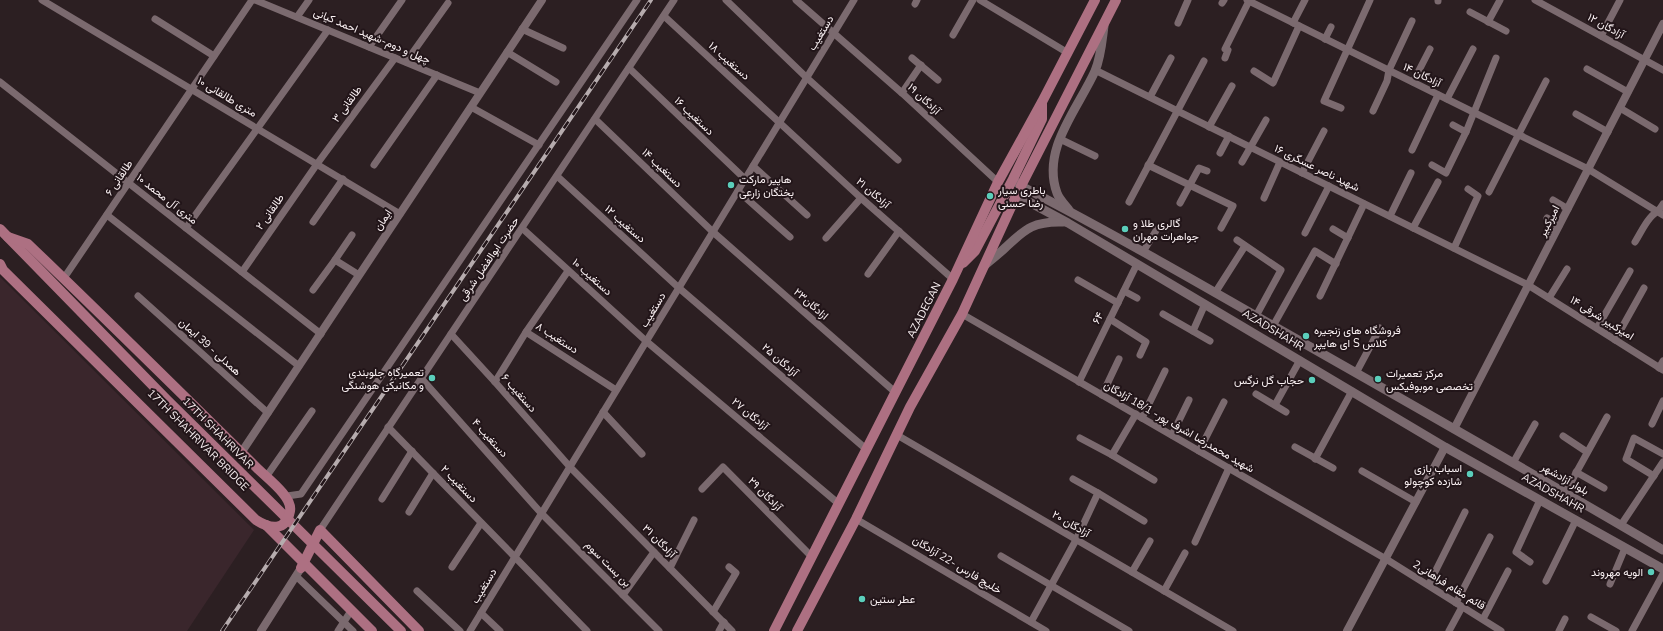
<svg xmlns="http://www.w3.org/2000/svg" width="1663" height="631" font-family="'Nunito Sans',Vazirmatn,sans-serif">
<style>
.built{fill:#3a262c}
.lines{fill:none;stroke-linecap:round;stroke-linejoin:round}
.minor{stroke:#7b6a6f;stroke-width:7}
.tertiary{stroke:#7b6a6f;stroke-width:8}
.secondary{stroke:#7b6a6f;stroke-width:9}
.primary{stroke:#ad7082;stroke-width:10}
.rail-casing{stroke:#b6acae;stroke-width:4}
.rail{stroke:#221519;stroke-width:2.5;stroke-dasharray:8;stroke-linecap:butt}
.poi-dot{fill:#5bcebb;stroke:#221519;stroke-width:1.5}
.labels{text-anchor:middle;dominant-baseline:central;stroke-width:4;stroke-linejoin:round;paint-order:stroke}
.street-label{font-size:11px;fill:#fbf2f4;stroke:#221519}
.poi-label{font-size:11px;fill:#fbf2f4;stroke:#221519;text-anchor:start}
</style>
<rect width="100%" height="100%" fill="#2c1f22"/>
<path class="built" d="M0 277 254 530 187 631H0Z"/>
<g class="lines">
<g class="minor">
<path d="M42 0 400 214"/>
<path d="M255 0 480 93"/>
<path d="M726 0 807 78 898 160"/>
<path d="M796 0 902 93 998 182"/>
<path d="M980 0 1068 53"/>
<path d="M1247 0 1588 169 1663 215"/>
<path d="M1535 0 1663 70"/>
<path d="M1438 1V0"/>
<path d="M1222 3 1224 0"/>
<path d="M915 4 917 0"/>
<path d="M1470 12 1506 31"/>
<path d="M664 16 861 198 953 279"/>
<path d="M297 17 309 0"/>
<path d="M155 19 214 56"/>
<path d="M1488 22 1500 0"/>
<path d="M1178 23 1188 0"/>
<path d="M1293 23 1305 0"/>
<path d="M522 29 563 48"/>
<path d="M953 35 973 0"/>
<path d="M1601 36 1620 0"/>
<path d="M1325 39 1331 27"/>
<path d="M369 47 402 0"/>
<path d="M507 52 556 82"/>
<path d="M912 58 938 80"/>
<path d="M1225 58 1228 50 1225 49 1249 1"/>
<path d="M406 62 448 3"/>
<path d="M629 68 745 179"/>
<path d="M1587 69 1628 92"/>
<path d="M1095 70 1528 285 1663 370"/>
<path d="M1254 71 1273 83 1299 26"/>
<path d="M0 82 321 334"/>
<path d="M1413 82 1430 49"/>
<path d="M902 93 921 65"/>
<path d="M1150 97 1171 58"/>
<path d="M1447 99 1473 49"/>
<path d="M471 107 539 145"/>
<path d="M1341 108 1324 101 1370 0"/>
<path d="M1620 108 1655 129"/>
<path d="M1373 111 1387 81 1389 70 1412 21"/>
<path d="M1576 114 1608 132"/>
<path d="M595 119 713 232 895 392"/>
<path d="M1453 125 1466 132"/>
<path d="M1209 127 1232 86"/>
<path d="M1060 139 1095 156"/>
<path d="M1412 150 1438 95"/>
<path d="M1220 153 1229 136"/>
<path d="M1242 162 1266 120"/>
<path d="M374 165 437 75"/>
<path d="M1148 165 1233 206 1221 228"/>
<path d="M1432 165 1446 173 1466 132 1496 58"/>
<path d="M753 166 807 215"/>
<path d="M1302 173 1324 131"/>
<path d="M557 176 679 288 866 449"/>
<path d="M738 191 790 237"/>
<path d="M1489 192 1546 81"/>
<path d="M1264 198 1280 162"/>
<path d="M1553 200 1568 209"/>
<path d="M1129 202 1204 61"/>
<path d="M1180 203 1199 168 1207 171"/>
<path d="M107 215 299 366"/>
<path d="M1390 216 1411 173"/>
<path d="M1547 218 1559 226"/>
<path d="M313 222 343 179"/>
<path d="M186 228 328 30"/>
<path d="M1413 228 1438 182"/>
<path d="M523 229 646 341 839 504"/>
<path d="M1333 229 1348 238"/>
<path d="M1305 233 1329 186"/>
<path d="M352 235 335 260 359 275"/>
<path d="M826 238 861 198"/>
<path d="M1237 240 1281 270 1256 316"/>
<path d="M1635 242C1640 234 1644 225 1650 218 1655 212 1659 212 1663 204"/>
<path d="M1454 248 1478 196 1468 189"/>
<path d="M1143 252 1157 229"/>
<path d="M568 271 526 332 616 390"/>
<path d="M242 272 317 164 395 58"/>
<path d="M868 274 899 231"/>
<path d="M64 278 252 0"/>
<path d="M1078 280 1118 303"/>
<path d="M313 290 335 260"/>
<path d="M1124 291 1137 298"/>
<path d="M1215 293 1245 246"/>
<path d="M138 296 268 413"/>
<path d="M1320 296 1364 204"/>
<path d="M1549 298 1567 269"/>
<path d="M962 314 1386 559 1501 631"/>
<path d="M1163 314 1210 341"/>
<path d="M1110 319 1146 342 1140 355"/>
<path d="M1273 326 1315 251 1336 264"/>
<path d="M1597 328 1630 271"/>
<path d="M1193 331 1205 304"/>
<path d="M451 334 495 382 570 467 732 631"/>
<path d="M1615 340 1644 288"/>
<path d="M1659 368 1663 361"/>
<path d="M1356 373 1380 328"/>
<path d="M421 378 541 513 659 631"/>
<path d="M495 382 526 332"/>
<path d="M1079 382 1137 264"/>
<path d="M1256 394 1286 412"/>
<path d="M1102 395 1119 359"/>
<path d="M1275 405 1300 360"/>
<path d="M603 412 642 454"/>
<path d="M1142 418 1165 371"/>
<path d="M1652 424 1663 401"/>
<path d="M388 427 587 631"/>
<path d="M897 435 1233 631"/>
<path d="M1172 435 1189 400"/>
<path d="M1563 436 1587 452"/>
<path d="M1080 438 1112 455 1136 414"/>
<path d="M1295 447 1333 468"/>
<path d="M1199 451 1224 402"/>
<path d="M1112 455 1154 480"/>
<path d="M1315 459 1352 391"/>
<path d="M1513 463 1535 424"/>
<path d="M1362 471 1416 502"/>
<path d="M1576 472 1604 488"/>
<path d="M1654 476 1626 459 1634 438 1663 454"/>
<path d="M266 477 312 411"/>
<path d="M702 489 723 467 812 557"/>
<path d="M1098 493 1144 521"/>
<path d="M1565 493 1607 417"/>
<path d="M287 496 301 494 637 0"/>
<path d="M382 499 412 451"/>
<path d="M409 512 433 473"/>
<path d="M856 519 1046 631"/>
<path d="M1621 525 1663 462"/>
<path d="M320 530 674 0"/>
<path d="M1195 542 1229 468"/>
<path d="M1001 556 1129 631"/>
<path d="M1530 562 1516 552 1540 500"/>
<path d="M452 567 481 523"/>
<path d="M670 568 694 520"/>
<path d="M1132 572 1150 541"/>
<path d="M296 576 353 631"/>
<path d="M1546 581 1576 520"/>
<path d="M1429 584 1465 512"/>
<path d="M1610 584 1625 548"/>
<path d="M417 591 460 631"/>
<path d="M1164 591 1185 553"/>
<path d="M623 595 654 552"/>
<path d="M1456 603 1490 537"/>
<path d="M713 612 736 573 729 567"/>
<path d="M481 613 500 631"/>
<path d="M1591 617 1616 631"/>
<path d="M1483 619 1508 571"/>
<path d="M1031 622 1076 540 1098 493 1073 479"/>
<path d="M338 631 349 614"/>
<path d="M470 631 854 0"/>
<path d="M719 631 724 622"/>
<path d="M1449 631 1462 607"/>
<path d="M1559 631 1565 619"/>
<path d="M1632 631 1663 574"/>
</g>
<g class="tertiary">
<path d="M1454 429 1663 24"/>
<path d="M241 453 542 0"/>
<path d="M261 631 301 568"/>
<path d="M1347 631 1445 447"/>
</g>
<g class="secondary">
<path d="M1016 182 1021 186C1110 232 1197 282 1284 332 1411 404 1537 476 1663 550"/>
<path d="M1007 190 1068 223 1445 447 1663 569"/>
<path d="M1069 210C1065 205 1059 199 1057 193 1041 149 1078 109 1095 71 1101 57 1102 41 1104 26"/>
<path d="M985 265C992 259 1000 253 1006 247 1026 228 1035 221 1063 222"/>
</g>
<g class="primary">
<path d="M1021 186 1116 0"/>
<path d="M0 229 167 400 401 631"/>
<path d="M963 263 975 251 1013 179 1042 119V104"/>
<path d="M0 264 3 270 256 520C270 529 286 532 290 511 293 496 264 476 254 465 179 391 104 317 28 244L8 237"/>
<path d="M266 525 372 631"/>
<path d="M301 568 320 530 419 631"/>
<path d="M774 631 953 279 998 182 1042 102 1095 0"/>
<path d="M797 631 856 519 910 407 962 314 1016 196"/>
</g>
<defs>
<path id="rail" d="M222 631 651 0"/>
</defs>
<use href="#rail" class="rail-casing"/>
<use href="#rail" class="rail"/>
</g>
<g class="poi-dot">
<circle cx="731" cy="185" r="4"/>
<circle cx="990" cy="196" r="4"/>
<circle cx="1125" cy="229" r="4"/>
<circle cx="1306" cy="336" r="4"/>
<circle cx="432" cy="378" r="4"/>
<circle cx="1378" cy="379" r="4"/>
<circle cx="1312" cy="380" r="4"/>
<circle cx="1470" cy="474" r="4"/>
<circle cx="1651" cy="572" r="4"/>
<circle cx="862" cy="599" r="4"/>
</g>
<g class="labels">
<g class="street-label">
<text transform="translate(1606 26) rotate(29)">۱۲ آزادگان</text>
<text transform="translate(821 33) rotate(-59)">دستغیب</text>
<text transform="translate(372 36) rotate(23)">چهل و دوم-شهید احمد کیانی</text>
<text transform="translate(729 61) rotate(42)">دستغیب ۱۸</text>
<text transform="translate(1422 75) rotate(26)">۱۴ آزادگان</text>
<text transform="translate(227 97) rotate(31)">۱۰ متری طالقانی</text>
<text transform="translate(924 99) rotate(43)">۱۹ آزادگان</text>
<text transform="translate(347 104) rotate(-54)">طالقانی ۳</text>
<text transform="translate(694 116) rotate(44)">دستغیب ۱۶</text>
<text transform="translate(662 168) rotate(44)">دستغیب ۱۴</text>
<text transform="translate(1317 168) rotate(26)">۱۶ شهید ناصر عسگری</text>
<text transform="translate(119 178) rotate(-56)">طالقانی ۶</text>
<text transform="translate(873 193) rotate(41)">۲۱ آزادگان</text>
<text transform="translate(167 199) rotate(38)">۱۰ متری آل محمد</text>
<text transform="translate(270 212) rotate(-55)">طالقانی ۲</text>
<text transform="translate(383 220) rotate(-56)">ایمان</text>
<text transform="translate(1549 221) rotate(-63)">امیرکبیر</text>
<text transform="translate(625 224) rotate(42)">دستغیب ۱۲</text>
<text transform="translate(489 259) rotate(-56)">حضرت ابوالفضل شرقی</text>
<text transform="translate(592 277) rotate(42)">دستغیب ۱۰</text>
<text transform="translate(811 304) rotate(41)">۲۳ازادگان</text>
<text transform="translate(653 310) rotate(-59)">دستغیب</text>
<text transform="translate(924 310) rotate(-63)">AZADEGAN</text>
<text transform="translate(1098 318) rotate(-64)">۶۴</text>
<text transform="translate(1602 318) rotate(32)">۱۴ امیرکبیر شرقی</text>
<text transform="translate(1273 330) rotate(31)">AZADSHAHR</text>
<text transform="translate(557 338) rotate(33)">دستغیب ۸</text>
<text transform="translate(210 347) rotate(42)">همدلی - 39 ایمان</text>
<text transform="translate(780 360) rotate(41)">۲۵ آزادگان</text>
<text transform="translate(519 393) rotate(49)">دستغیب ۶</text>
<text transform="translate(750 414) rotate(40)">۲۷ آزادگان</text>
<text transform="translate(1179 427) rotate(30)">شهید محمدرضا اشرف پور- 18/1 آزادگان</text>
<text transform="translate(218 433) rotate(45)">17TH SHAHRIVAR</text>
<text transform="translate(490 438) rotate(48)">دستغیب ۴</text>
<text transform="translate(198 440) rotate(45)">17TH SHAHRIVAR BRIDGE</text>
<text transform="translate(1565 479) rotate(30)">بلوار آزادشهر</text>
<text transform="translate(459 484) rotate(46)">دستغیب ۲</text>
<text transform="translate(1553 493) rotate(29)">AZADSHAHR</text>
<text transform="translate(765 494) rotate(45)">۲۹ آزادگان</text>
<text transform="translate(1071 524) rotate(30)">۲۰ آزادگان</text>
<text transform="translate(659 541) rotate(45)">۳۱ آزادگان</text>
<text transform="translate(608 564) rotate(45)">بن بست سوم</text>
<text transform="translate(957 565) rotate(31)">خلیج فارس -22 آزادگان</text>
<text transform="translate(1449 585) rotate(32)">2قائم مقام فراهانی</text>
<text transform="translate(484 586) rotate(-59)">دستغیب</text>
</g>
<g class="poi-label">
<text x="739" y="179">هاپیر مارکت<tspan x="739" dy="13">بختگان زارعی</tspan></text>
<text x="998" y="190">باطری سیار<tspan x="998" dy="13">رضا حسنی</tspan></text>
<text x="1133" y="223">گالری طلا و<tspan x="1133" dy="13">جواهرات مهران</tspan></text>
<text x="1314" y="330">فروشگاه های زنجیره<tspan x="1314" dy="13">ای هایپر S کلاس</tspan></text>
<text x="424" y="372" text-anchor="end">تعمیرگاه جلوبندی<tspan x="424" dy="13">و مکانیکی هوشنگی</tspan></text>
<text x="1386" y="373">مرکز تعمیرات<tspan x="1386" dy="13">تخصصی موبوفیکس</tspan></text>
<text x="1304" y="380" text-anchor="end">حجاب گل نرگس</text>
<text x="1462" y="468" text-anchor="end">اسباب بازی<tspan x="1462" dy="13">شازده کوچولو</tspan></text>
<text x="1643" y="572" text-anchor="end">الویه مهروند</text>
<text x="870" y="599">عطر ستین</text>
</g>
</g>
</svg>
